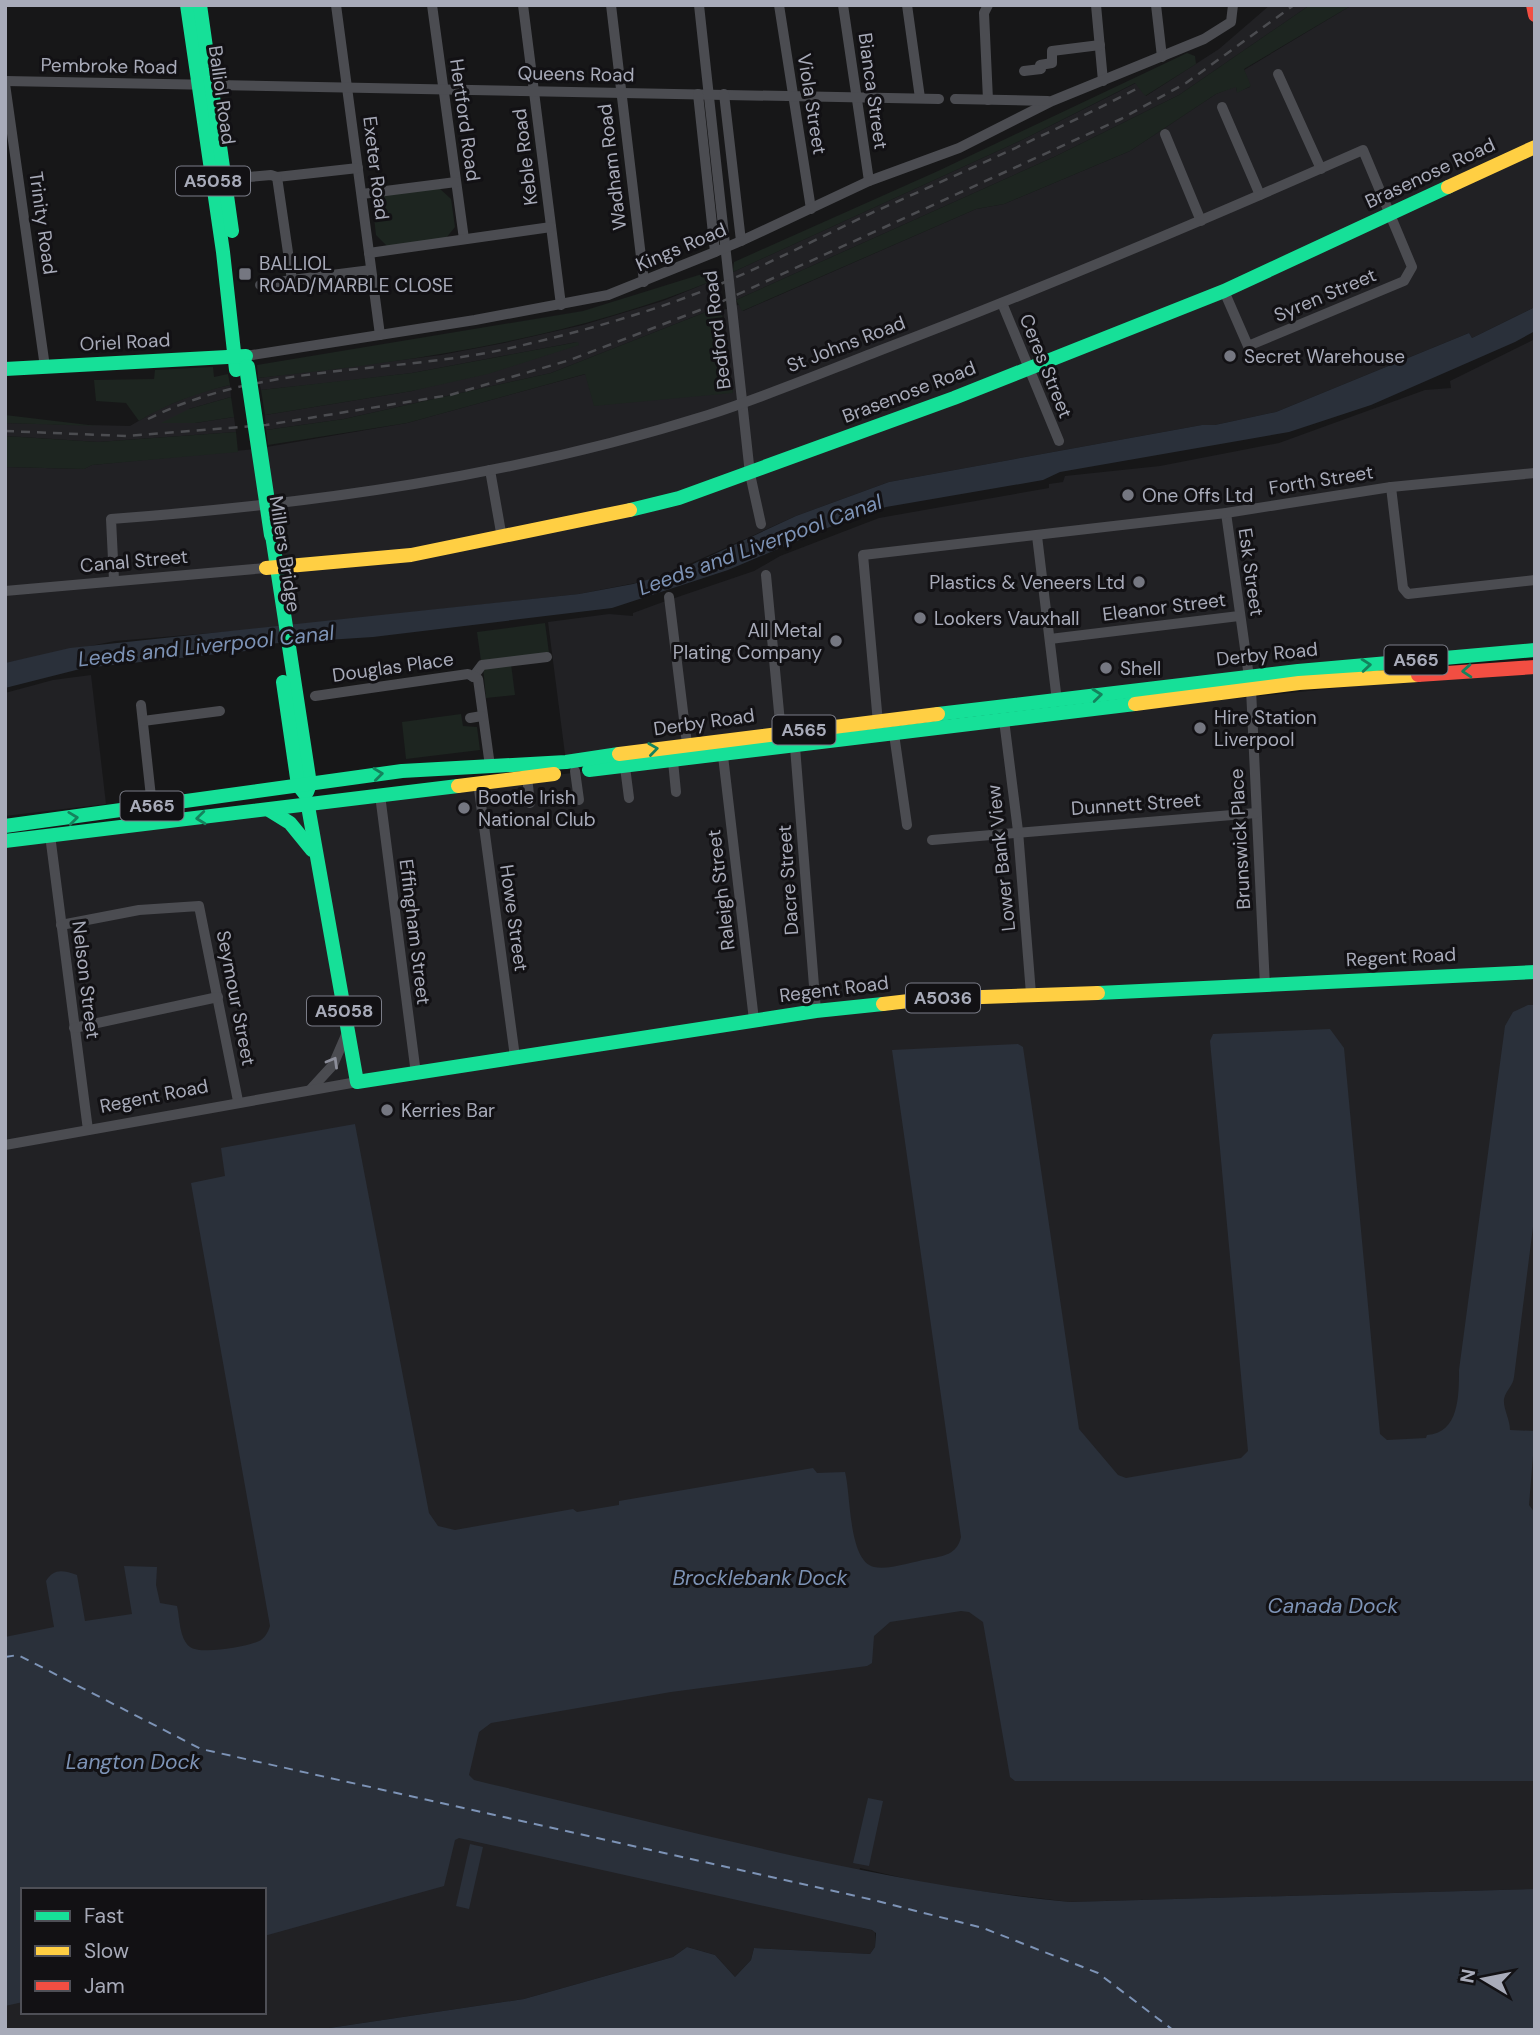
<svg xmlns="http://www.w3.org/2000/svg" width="1540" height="2035" font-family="'DM Sans',sans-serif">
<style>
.built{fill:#212124;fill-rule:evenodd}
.green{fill:#1d2520}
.water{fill:#2a303a}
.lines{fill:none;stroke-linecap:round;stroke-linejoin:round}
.ferry{stroke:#7d93b6;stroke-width:2;stroke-dasharray:9 7;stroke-linecap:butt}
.street{stroke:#4b4c51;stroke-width:10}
.fast{stroke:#16e098;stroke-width:14}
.slow{stroke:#ffcf43;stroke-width:14}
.jam{stroke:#f24e42;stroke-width:14}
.rail{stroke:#4b4c50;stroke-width:2.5;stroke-dasharray:9 7;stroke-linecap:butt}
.street-bridge{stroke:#4b4c51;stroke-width:10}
.fast-bridge{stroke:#16e098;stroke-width:16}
.oneway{stroke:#14835d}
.oneway2{stroke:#8c8e9a}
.poi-dot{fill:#757781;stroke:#121114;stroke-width:2.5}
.labels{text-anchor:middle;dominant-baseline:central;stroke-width:6;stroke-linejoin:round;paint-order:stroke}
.shield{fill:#121114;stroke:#7b7d88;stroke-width:2}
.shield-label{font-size:18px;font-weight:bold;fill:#a8abb9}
.street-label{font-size:19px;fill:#a8abb9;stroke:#121114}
.poi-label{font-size:19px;fill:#a8abb9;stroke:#121114;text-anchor:start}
.water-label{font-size:21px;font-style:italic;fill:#7d93b6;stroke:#121114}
</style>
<rect width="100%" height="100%" fill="#171718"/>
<g class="built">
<path d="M1270 5H1310L1179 95 1054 157 736 300 733 272 1024 139 1136 83 1146 96 1219 49Z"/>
<path d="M1352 5H1535V307L1472 338 1469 333 1276 412 1215 425H1202L889 482 796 516 656 579 579 594 259 629 115 641 5 663V467L84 469 92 465 255 449 407 423 586 374 733 393 723 310 741 304 743 311 976 209 1004 204 1130 151 1216 94 1236 86 1237 92 1250 87 1244 70Z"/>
<path d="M717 279 721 306 551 373 344 419 266 430 265 415 412 391 577 342 412 373 345 381 261 390 258 378 441 355 504 343 583 325 663 301Z"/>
<path d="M1535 339V650L566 762 548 622 609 614 633 616V613L663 602 754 571 780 556 879 518 1049 488V484L1063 482 1065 476 1160 466 1279 443 1425 390 1451 388 1450 381Z"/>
<path d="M230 385 231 397 189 409 195 423 234 417 236 432 98 442 5 436V423L130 426 159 409 200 392Z"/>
<path d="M1535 667V1889L1070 1902 937 1886 860 1868 848 1924 875 1931V1947L870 1954 754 1948 751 1960 735 1977 715 1955 687 1947 673 1957 524 1999 316 2030H5V841L880 736ZM23 1890H264V2012H23Z"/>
<path d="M91 675 106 804 5 816V693L53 680Z"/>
</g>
<g class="green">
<path d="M1310 5H1352L1244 69 1251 86 1237 93 1236 87 1216 94 1130 151 1004 204 976 209 742 311 736 300 1054 157 1179 95Z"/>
<path d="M1187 53 1195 56 1196 64 1145 96 1135 83 1024 139 733 272 734 262 938 171Z"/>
<path d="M439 188 451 199 455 227 446 238 387 246 376 235 373 207 382 196Z"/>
<path d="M715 270 717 279C571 339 415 361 258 378L257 365 583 311Z"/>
<path d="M721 306 733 393 594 406 585 374 407 423 268 445 266 430 344 419 551 373Z"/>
<path d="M578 342 579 345 488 374 412 391 265 415 261 390 412 373Z"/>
<path d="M213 367 214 377 228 374 230 385C198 393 168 403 139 421L126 403 96 401 94 380 154 379 155 370Z"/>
<path d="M231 397 234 417 195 423H161L189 409Z"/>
<path d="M5 415 97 426 5 423Z"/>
<path d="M236 432 238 452 92 465 84 469 5 467V436L98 442Z"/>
<path d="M545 623 549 653 481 661 477 632Z"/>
<path d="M511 664 515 695 486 698 483 667Z"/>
<path d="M461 714 463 726 477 727 480 750 406 759 402 722Z"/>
</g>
<g class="water">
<path d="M1535 307V331L1515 342 1371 405 1289 432 1060 472 1043 480 886 507 851 518 728 570 612 608 373 637 265 644 246 651 84 668 5 688V663L70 648 579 594 633 584 678 571 796 516 889 482 1202 425H1215L1276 412 1469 333 1472 338Z"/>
<path d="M1528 1005H1535V1211L1514 1377C1513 1386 1506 1390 1504 1399 1503 1409 1510 1419 1510 1430L1535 1431 1529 1505 1535 1513V1781H1015L1010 1777 983 1622 969 1612 961 1611 890 1622 874 1636 872 1663 867 1666 671 1692 491 1723 479 1732 469 1775 474 1780 490 1784C682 1828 874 1883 1070 1902L1535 1889V2030H316L524 1999 673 1957 687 1947 715 1955 735 1977 751 1960 754 1948 870 1954 875 1947 876 1933 872 1930 459 1838 455 1840 444 1886 264 1936V1890H23V2002L5 2006V1637L54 1627 46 1581C54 1568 63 1570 77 1575L85 1621 132 1614 124 1566 157 1567 156 1585 160 1603 177 1606C180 1619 179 1638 190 1647 200 1655 250 1647 261 1640 266 1636 268 1632 270 1626L191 1183 225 1176 221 1148 355 1124 429 1513 438 1526 455 1530 573 1509 577 1512 619 1505V1501L813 1468 817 1473 845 1472C851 1494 848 1561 874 1567 889 1570 912 1562 928 1559 943 1556 957 1555 961 1537L892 1050 1018 1044 1023 1047 1079 1429 1118 1475 1126 1478 1241 1458 1248 1451 1210 1041 1213 1034 1330 1029 1344 1048 1380 1434 1387 1440 1426 1438 1427 1435C1459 1433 1459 1396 1459 1370L1505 1026 1513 1012Z"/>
<path d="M868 1798 883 1801 869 1866 853 1863Z"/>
<path d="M470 1844 483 1847 469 1909 456 1906Z"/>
</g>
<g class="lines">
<path class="ferry" d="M5 1657 18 1655 201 1749 869 1899 983 1928 1098 1973 1173 2030"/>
<g class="street">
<path d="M336 5 380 335"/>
<path d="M432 5 464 239"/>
<path d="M523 5 561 305"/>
<path d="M611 5 644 282"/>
<path d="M699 5 750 474 761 524"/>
<path d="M779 5 811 209"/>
<path d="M843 5 869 181"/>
<path d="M907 5 920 98"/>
<path d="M988 5 984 13 988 100"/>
<path d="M1096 5 1103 81"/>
<path d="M1156 5 1162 57"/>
<path d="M1024 71 1041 69 1040 65 1052 63V51L1100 45"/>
<path d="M1278 74 1321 169"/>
<path d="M5 81 939 99"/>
<path d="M5 84 45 367"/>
<path d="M724 94 741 241 869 181 959 148 1052 101 1204 39 1231 22 1233 5"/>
<path d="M955 99 1048 101"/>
<path d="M1222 107 1260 195"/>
<path d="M1165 134 1201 221"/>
<path d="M358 168 277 177 292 280 371 270"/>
<path d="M249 177 271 175 277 177"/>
<path d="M362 194 456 182"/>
<path d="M369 253 551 227"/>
<path d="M260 285 292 280"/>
<path d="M1002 303 1059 441"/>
<path d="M246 356 475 320 608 295 715 252 698 94"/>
<path d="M490 470 502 538"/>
<path d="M1391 487 1403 588 1408 594 1535 580"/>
<path d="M1226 513 1249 677"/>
<path d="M1037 536 1057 701"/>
<path d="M766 575 781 733"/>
<path d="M114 580 111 519C312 504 515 476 708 415 767 396 824 372 881 350 1044 288 1204 220 1363 150L1412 267 1404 281 1248 346 1224 291"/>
<path d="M5 591 266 568"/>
<path d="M669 597 687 744"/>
<path d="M1050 639 1239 616"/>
<path d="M473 677 482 665 547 657"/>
<path d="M1251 689 1265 987"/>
<path d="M315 696 468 674 478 679 490 766"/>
<path d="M141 705 152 806"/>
<path d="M470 718 482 716"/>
<path d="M1004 720 1018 831 1031 994"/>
<path d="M143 721 220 711"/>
<path d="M878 723 863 555 1226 513 1391 487 1535 473"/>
<path d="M894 734 907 825"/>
<path d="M795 747 816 1011"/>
<path d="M723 756 754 1020"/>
<path d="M673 761 676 792"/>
<path d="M625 767 629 798"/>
<path d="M575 771 579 800"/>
<path d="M527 777 530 803"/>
<path d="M478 782 515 1057"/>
<path d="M380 795 416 1074"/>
<path d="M50 835 88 1130"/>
<path d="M932 840 1256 813"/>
<path d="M61 925 139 910 199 906 238 1101"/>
<path d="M74 1028 218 997"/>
<path d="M311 1089 333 1065 346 1035"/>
<path d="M5 1145 357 1082"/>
</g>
<g class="fast">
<path d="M187 5 223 252 236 370"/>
<path d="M200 5 232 231"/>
<path d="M5 369 246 356"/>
<path d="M630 510 679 498 954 398 1224 291 1448 187"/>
<path d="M272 535 310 784 307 792"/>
<path d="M283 682 298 785 305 794"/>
<path d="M938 714 1298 671 1535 650"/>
<path d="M589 770 1135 704"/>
<path d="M308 806 357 1082 816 1011 883 1004"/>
<path d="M269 810 290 823 312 850"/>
<path d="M5 826 402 771 566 762 619 754"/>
<path d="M5 841 458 786"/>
<path d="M1098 993 1535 972"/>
</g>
<g class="slow">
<path d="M1448 187 1535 147"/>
<path d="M266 568 411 555 630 510"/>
<path d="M1135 704 1299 683 1418 675"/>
<path d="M619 754 938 714"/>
<path d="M458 786 554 774"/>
<path d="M883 1004 926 999 1098 993"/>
</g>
<g class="jam">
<path d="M1533 5 1535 15"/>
<path d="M1418 675 1535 667"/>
</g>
<g class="rail">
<path d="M148 419C261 362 394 375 515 347 588 330 663 309 732 279 781 258 828 233 876 211 965 171 1054 132 1140 87"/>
<path d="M5 431 126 436 266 425 450 395 570 360 721 302 1121 119 1186 83 1294 5"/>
</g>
<path class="street-bridge" d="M715 252 741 241"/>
<path class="fast-bridge" d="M247 367 272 535"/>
</g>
<defs><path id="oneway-chevron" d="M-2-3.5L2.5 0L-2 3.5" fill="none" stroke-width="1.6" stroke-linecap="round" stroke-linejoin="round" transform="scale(1.75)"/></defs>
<g class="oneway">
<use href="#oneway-chevron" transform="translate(1366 665) rotate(-5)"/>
<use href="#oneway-chevron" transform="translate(1467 671) rotate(176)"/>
<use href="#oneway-chevron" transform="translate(1097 695) rotate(-6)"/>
<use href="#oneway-chevron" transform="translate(653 749) rotate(-8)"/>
<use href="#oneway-chevron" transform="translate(378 774) rotate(-7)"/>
<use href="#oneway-chevron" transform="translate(73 818) rotate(-7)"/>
<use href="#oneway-chevron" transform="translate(201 818) rotate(174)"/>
</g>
<use class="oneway2" href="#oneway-chevron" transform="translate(333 1062) rotate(-60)"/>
<g class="poi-dot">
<rect x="238" y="267" width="14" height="14" rx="3.5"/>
<circle cx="1230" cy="356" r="7"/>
<circle cx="1128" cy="495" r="7"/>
<circle cx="1139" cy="582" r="7"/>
<circle cx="920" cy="618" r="7"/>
<circle cx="836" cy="641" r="7"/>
<circle cx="1106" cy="668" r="7"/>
<circle cx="1200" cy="728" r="7"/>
<circle cx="464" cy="808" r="7"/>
<circle cx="387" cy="1110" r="7"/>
</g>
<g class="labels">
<g class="shield">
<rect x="176" y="166.5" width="74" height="29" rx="5"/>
<rect x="1384.5" y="645.5" width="63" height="29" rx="5"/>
<rect x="772.5" y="715.5" width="63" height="29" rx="5"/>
<rect x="120.5" y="791.5" width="63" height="29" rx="5"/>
<rect x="906" y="983.5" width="74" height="29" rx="5"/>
<rect x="307" y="996.5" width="74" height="29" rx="5"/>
</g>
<g class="shield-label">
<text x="213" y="181">A5058</text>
<text x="1416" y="660">A565</text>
<text x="804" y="730">A565</text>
<text x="152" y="806">A565</text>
<text x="943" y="998">A5036</text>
<text x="344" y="1011">A5058</text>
</g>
<g class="street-label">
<text transform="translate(109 66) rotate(1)">Pembroke Road</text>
<text transform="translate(576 74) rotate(1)">Queens Road</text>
<text transform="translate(873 91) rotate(82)">Bianca Street</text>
<text transform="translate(222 95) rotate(82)">Balliol Road</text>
<text transform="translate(812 104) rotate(81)">Viola Street</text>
<text transform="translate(465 120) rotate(82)">Hertford Road</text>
<text transform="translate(525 157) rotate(-97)">Keble Road</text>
<text transform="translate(612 167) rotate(-97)">Wadham Road</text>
<text transform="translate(376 168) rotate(83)">Exeter Road</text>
<text transform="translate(1430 173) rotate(-25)">Brasenose Road</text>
<text transform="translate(43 223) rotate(82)">Trinity Road</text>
<text transform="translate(681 247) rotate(-23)">Kings Road</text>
<text transform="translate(1325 295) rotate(-23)">Syren Street</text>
<text transform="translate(717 330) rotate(-97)">Bedford Road</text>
<text transform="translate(125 342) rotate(-3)">Oriel Road</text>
<text transform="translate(846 344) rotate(-21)">St Johns Road</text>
<text transform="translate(1046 366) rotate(68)">Ceres Street</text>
<text transform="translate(909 392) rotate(-21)">Brasenose Road</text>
<text transform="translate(1321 480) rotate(-9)">Forth Street</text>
<text transform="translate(285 554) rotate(81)">Millers Bridge</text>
<text transform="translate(134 561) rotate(-5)">Canal Street</text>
<text transform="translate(1251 572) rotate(82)">Esk Street</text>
<text transform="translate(1164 607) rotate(-7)">Eleanor Street</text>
<text transform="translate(1267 654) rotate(-6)">Derby Road</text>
<text transform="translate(393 667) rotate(-8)">Douglas Place</text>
<text transform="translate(704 722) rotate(-8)">Derby Road</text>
<text transform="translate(1136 804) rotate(-4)">Dunnett Street</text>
<text transform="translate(1240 839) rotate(-93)">Brunswick Place</text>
<text transform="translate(1001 858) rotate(-96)">Lower Bank View</text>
<text transform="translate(788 880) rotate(-94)">Dacre Street</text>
<text transform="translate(721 890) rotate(-97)">Raleigh Street</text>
<text transform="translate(514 918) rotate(82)">Howe Street</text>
<text transform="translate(415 932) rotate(83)">Effingham Street</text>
<text transform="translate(1401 957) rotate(-3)">Regent Road</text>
<text transform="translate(86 980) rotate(83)">Nelson Street</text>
<text transform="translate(834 989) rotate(-7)">Regent Road</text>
<text transform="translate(236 998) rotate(79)">Seymour Street</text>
<text transform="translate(154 1096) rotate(-11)">Regent Road</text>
</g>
<g class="poi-label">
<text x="259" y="263">BALLIOL<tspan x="259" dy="22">ROAD/MARBLE CLOSE</tspan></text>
<text x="1244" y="356">Secret Warehouse</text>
<text x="1142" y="495">One Offs Ltd</text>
<text x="1125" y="582" text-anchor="end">Plastics &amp; Veneers Ltd</text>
<text x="934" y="618">Lookers Vauxhall</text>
<text x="822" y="630" text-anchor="end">All Metal<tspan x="822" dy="22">Plating Company</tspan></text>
<text x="1120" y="668">Shell</text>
<text x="1214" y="717">Hire Station<tspan x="1214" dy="22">Liverpool</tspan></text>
<text x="478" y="797">Bootle Irish<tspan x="478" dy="22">National Club</tspan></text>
<text x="401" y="1110">Kerries Bar</text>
</g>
<g class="water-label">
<text transform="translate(760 545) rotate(-20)">Leeds and Liverpool Canal</text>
<text transform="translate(206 646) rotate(-6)">Leeds and Liverpool Canal</text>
<text x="760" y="1578">Brocklebank Dock</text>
<text x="1333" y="1606">Canada Dock</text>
<text x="133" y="1762">Langton Dock</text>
</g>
</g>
<rect width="1540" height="2035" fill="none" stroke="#a8abb9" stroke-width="14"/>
<rect x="21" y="1888" width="245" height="126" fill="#121114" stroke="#4e4f56" stroke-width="2"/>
<rect x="35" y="1911" width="35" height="10" fill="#16e098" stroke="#4e4f56" stroke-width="2"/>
<text x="84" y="1923" font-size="21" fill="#a8abb9">Fast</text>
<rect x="35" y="1946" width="35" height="10" fill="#ffcf43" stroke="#4e4f56" stroke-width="2"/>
<text x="84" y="1958" font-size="21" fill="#a8abb9">Slow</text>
<rect x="35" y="1981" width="35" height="10" fill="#f24e42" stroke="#4e4f56" stroke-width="2"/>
<text x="84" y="1993" font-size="21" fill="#a8abb9">Jam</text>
<g transform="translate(1484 1979) rotate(280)" stroke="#121114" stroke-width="5" paint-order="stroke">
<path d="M0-5L12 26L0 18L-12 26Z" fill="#a8abb9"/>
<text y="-10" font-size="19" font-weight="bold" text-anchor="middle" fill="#a8abb9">N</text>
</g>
</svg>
